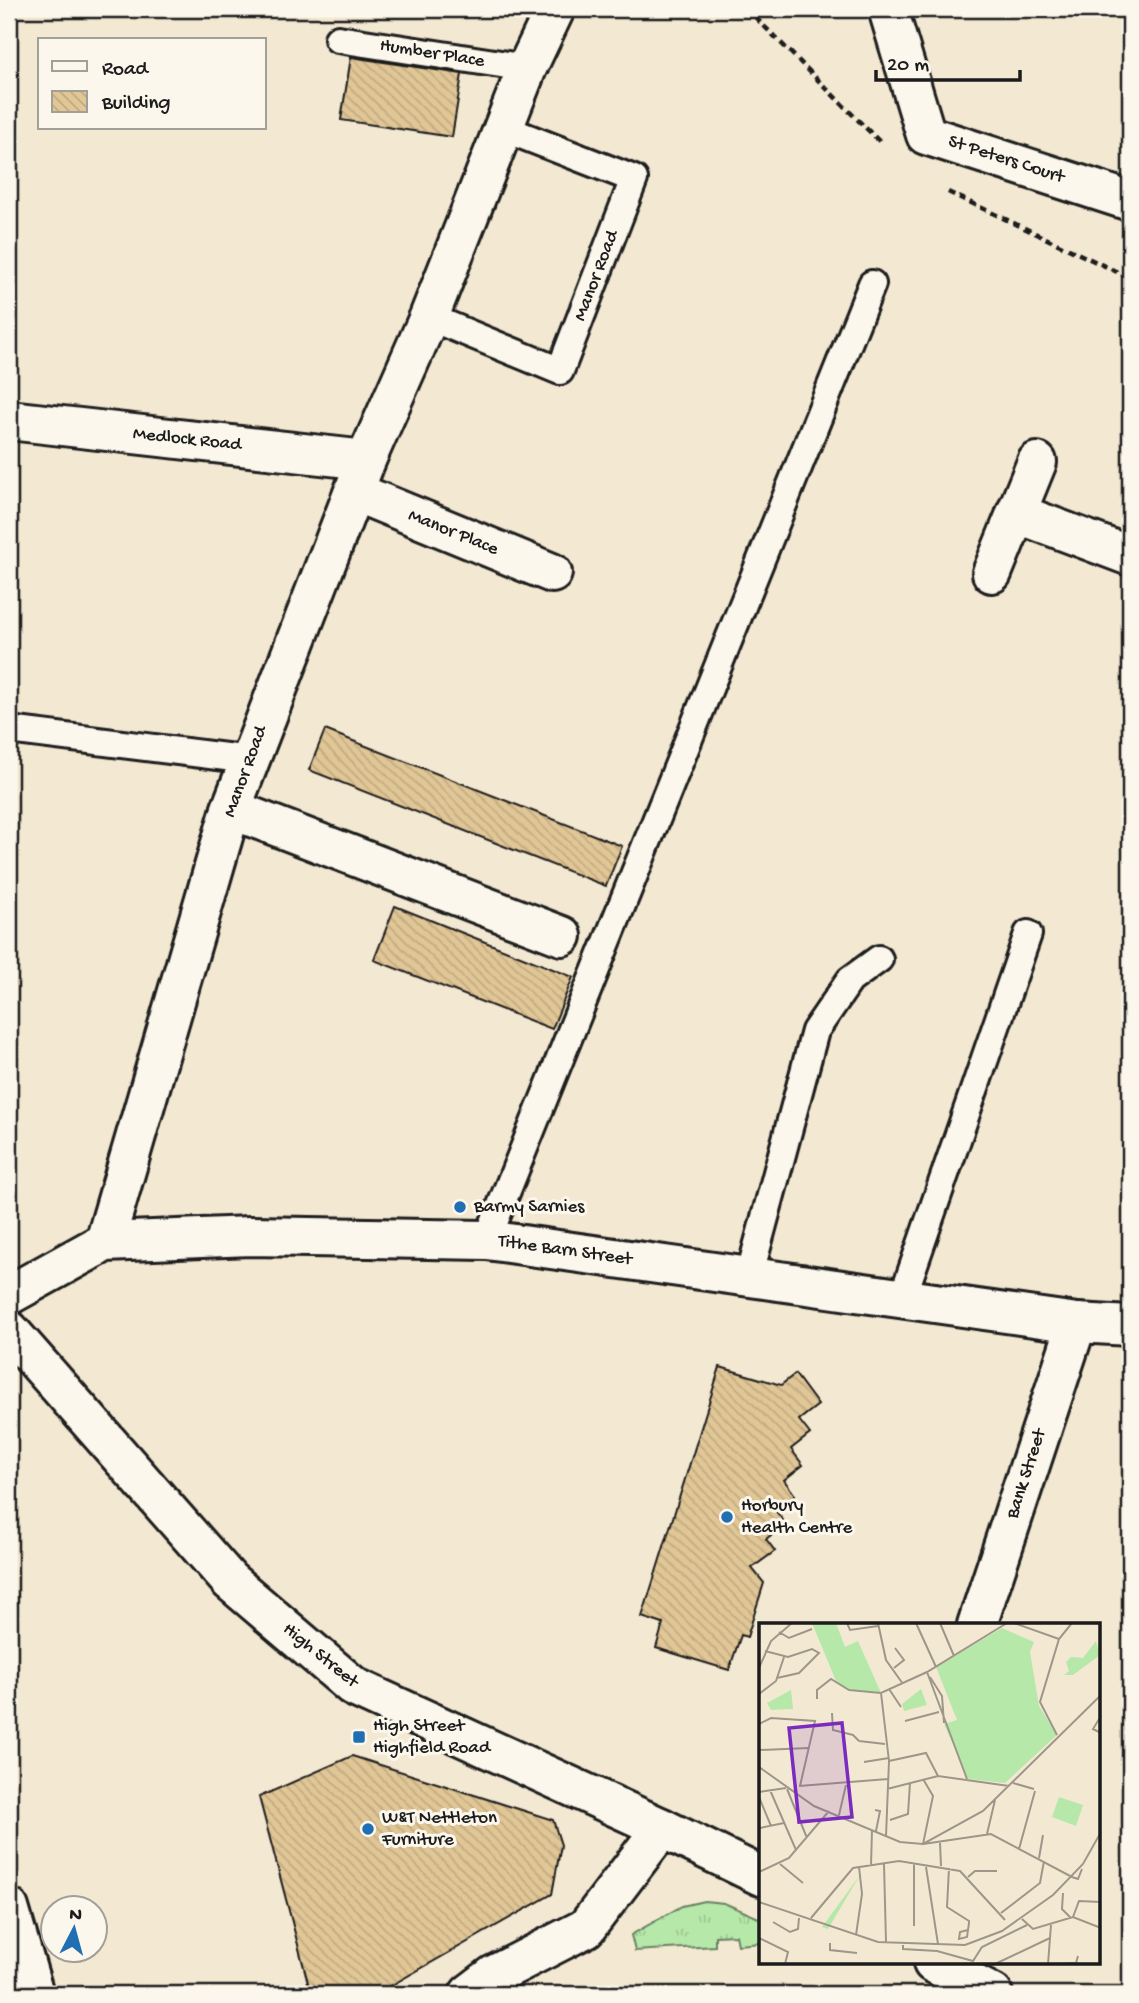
<svg xmlns="http://www.w3.org/2000/svg" width="1139" height="2003" font-family="'Gochi Hand',sans-serif">
<style>
.grass{fill:url(#grass-tufts);stroke:#698262;stroke-width:2}
.building{fill:url(#building-back-hatch);stroke:#1c1c1c;stroke-width:2}
.lines{fill:none;stroke-linecap:round;stroke-linejoin:round}
.service-casing{stroke:#1c1c1c;stroke-width:32}
.minor-casing{stroke:#1c1c1c;stroke-width:44}
.secondary-casing{stroke:#1c1c1c;stroke-width:44}
.path{stroke:#1c1c1c;stroke-width:4.5;stroke-dasharray:7 5;stroke-linecap:butt}
.service{stroke:#fbf7ec;stroke-width:26}
.minor{stroke:#fbf7ec;stroke-width:38}
.secondary{stroke:#fbf7ec;stroke-width:38}
.poi-dot{fill:#1f6fb2;stroke:#fbf7ec;stroke-width:2.5}
.labels{text-anchor:middle;dominant-baseline:central;stroke-width:6;stroke-linejoin:round;paint-order:stroke}
.street-label{font-size:19px;fill:#1c1c1c;stroke:#fbf7ec}
.poi-label{font-size:19px;fill:#1c1c1c;stroke:#fbf7ec;text-anchor:start}
.inset-road{fill:none;stroke:#9d9689;stroke-width:2}
.view{fill:#7b2cbf;fill-opacity:0.15;stroke:#7b2cbf;stroke-width:3.5}
.inset-edge{fill:none;stroke:#1c1c1c;stroke-width:3.5}
</style>
<defs>
<pattern id="grass-tufts" width="24" height="20" patternUnits="userSpaceOnUse" patternTransform="scale(1.75)"><rect width="24" height="20" fill="#b6e8a9"/><path d="M3 7l-1-3M5 7V3M7 7l1-3M15 17l-1-3M17 17v-4M19 17l1-3" fill="none" stroke="#9cc691"/></pattern>
<pattern id="building-back-hatch" width="6" height="6" patternUnits="userSpaceOnUse" patternTransform="scale(1.75)"><rect width="6" height="6" fill="#e1c696"/><path d="M-1 5l2 2M0 0l6 6M5-1l2 2" fill="none" stroke="#c0aa81"/></pattern>
</defs>
<rect width="100%" height="100%" fill="#f3e8d2"/>
<filter id="ink" filterUnits="userSpaceOnUse"><feTurbulence type="fractalNoise" baseFrequency=".0143" numOctaves="2"/><feDisplacementMap in="SourceGraphic" scale="14" xChannelSelector="R" yChannelSelector="G"/><feConvolveMatrix kernelMatrix="1 2 1 2 8 2 1 2 1" color-interpolation-filters="sRGB"/></filter>
<g filter="url(#ink)">
<path class="grass" d="M704 1901 724 1903 761 1919V1943L738 1945 736 1935 715 1936V1946L635 1951 631 1935 682 1906Z"/>
<g class="building">
<path d="M351 57 462 74 452 137 341 120Z"/>
<path d="M325 730 622 846 606 886 309 770Z"/>
<path d="M395 906 573 977 552 1029 374 960Z"/>
<path d="M720 1367 781 1385 795 1374 818 1405 799 1420 810 1434 791 1449 803 1465 784 1480 795 1495 775 1510 786 1524 766 1539 775 1551 752 1568 764 1583 747 1637 741 1635 729 1670 656 1648 663 1624 642 1617Z"/>
<path d="M352 1756 553 1820 561 1845 552 1894 376 1994H311L259 1797Z"/>
</g>
<g class="lines">
<defs>
<g id="service">
<path d="M338 39 527 68"/>
<path d="M429 317 560 371 634 179 503 128"/>
<path d="M9 730 250 760"/>
<path d="M487 1240 872 284"/>
<path d="M749 1277 815 1031 850 980 879 959"/>
<path d="M902 1299 1028 934"/>
</g>
<g id="minor">
<path d="M888 9 926 135 1130 201"/>
<path d="M9 420 366 460"/>
<path d="M355 492 552 573"/>
<path d="M1016 513 1130 556"/>
<path d="M992 573 1037 462"/>
<path d="M231 809 562 936"/>
<path d="M105 1242 231 809 366 460 429 317 527 68 555 9"/>
<path d="M9 1295 105 1242 250 1236 487 1240 1077 1323 1130 1326"/>
<path d="M977 1625 1077 1323"/>
<path d="M9 1908 34 1994"/>
</g>
<g id="secondary">
<path d="M9 1330 230 1581 354 1687 662 1828 761 1876"/>
<path d="M933 1963 993 1994"/>
<path d="M469 1994 494 1975 586 1928 662 1828"/>
</g>
</defs>
<use href="#service" class="service-casing"/>
<use href="#minor" class="minor-casing"/>
<use href="#secondary" class="secondary-casing"/>
<g class="path">
<path d="M747 9 880 142"/>
<path d="M948 192 1130 278"/>
</g>
<use href="#service" class="service"/>
<use href="#minor" class="minor"/>
<use href="#secondary" class="secondary"/>
</g>
</g>
<g class="poi-dot">
<circle cx="460" cy="1207" r="7"/>
<circle cx="727" cy="1517" r="7"/>
<rect x="352" y="1730" width="14" height="14" rx="3.5"/>
<circle cx="368" cy="1829" r="7"/>
</g>
<g class="labels">
<g class="street-label">
<text transform="translate(432 54) rotate(9)">Humber Place</text>
<text transform="translate(1006 160) rotate(18)">St Peters Court</text>
<text transform="translate(597 276) rotate(-69)">Manor Road</text>
<text transform="translate(187 440) rotate(6)">Medlock Road</text>
<text transform="translate(453 533) rotate(22)">Manor Place</text>
<text transform="translate(246 772) rotate(-70)">Manor Road</text>
<text transform="translate(565 1251) rotate(8)">Tithe Barn Street</text>
<text transform="translate(1027 1474) rotate(-72)">Bank Street</text>
<text transform="translate(320 1656) rotate(39)">High Street</text>
</g>
<g class="poi-label">
<text x="474" y="1207">Barmy Sarnies</text>
<text x="741" y="1506">Horbury<tspan x="741" dy="22">Health Centre</tspan></text>
<text x="373" y="1726">High Street<tspan x="373" dy="22">Highfield Road</tspan></text>
<text x="382" y="1818">W&amp;T Nettleton<tspan x="382" dy="22">Furniture</tspan></text>
</g>
</g>
<g transform="translate(759 1623)">
<rect width="341" height="341" fill="#f3e8d2"/>
<path d="M337 18 341 32 314 52H305L310 48 307 39 312 34 324 35Z" fill="#b6e8a9"/>
<path d="M53 0H77L86 24 99 18 122 70 90 67 77 58Z" fill="#b6e8a9"/>
<path d="M243 5 275 19 271 29 280 83 298 112 246 160 209 156 185 101 198 97 177 44ZM300 174 324 182 317 203 293 194Z" fill="#b6e8a9"/>
<path d="M162 66 168 82 145 88 143 81ZM32 67 34 86 12 87 8 80ZM101 252 69 306 63 304Z" fill="#b6e8a9"/>
<path class="inset-road" d="M88 0 91 7 119 3M119 0 127 37 144 61M157 0 177 44M181 0 195 33M255 0 300 16M20 9 30 15 53 6M6 28 29 34 53 26 60 30 40 50 18 55M0 45 12 18 33 0M135 45 145 37 136 25M168 49 208 156M171 54 183 73 185 100M130 66 142 84M122 70 130 138 127 213M0 71 17 58 25 34M58 76V67L72 56 90 67 122 70 168 49 248 0M73 90 74 107 94 112 100 118M342 93 334 106 342 110M146 98 180 89M0 101 12 95 56 98 41 163M298 112 281 79 300 16 313 0M100 118 126 121M0 127 49 125M130 138 167 130 179 153M105 139 130 135M0 144 55 183 141 219 164 221 224 188 342 72M164 156 174 173 164 221 232 211 313 254 319 256 323 246M254 160 275 166M40 163 129 156M28 166 48 215M128 166 179 153 250 163M11 167 37 227M0 169 27 165M0 174 12 203M116 187 121 188 117 208M80 192 87 162M131 197 149 191 151 160M1 205 25 200M228 211 236 177M181 220 182 243M260 226 276 168M280 235 284 212M21 241 44 260M125 241 127 319M155 241V303M112 243 113 207M167 244 179 321M190 245 188 284 210 298V300L208 314 200 316 201 309 209 307M0 249 30 235 70 188M209 254 216 248H238M304 270 303 286 311 294M0 279 119 319 206 322 243 308 294 272 324 241 342 209M242 290 281 260 285 238M314 294 320 278 342 279M52 295 94 245 140 238 201 248 246 297M263 296 274 306 314 294 342 305M14 299 31 309 39 306 40 295M97 312 103 271 100 244M0 315 29 329 26 341M71 320V327L98 330M144 322V326L178 328 214 338 223 324 268 302M236 341 291 315M289 341 292 302M299 341 317 340 319 333"/>
<path class="view" d="M83 100 93 194 40 199 30 105Z"/>
<rect width="341" height="341" class="inset-edge"/>
</g>
<rect width="1139" height="2003" fill="none" stroke="#fbf7ec" stroke-width="35"/>
<rect x="18" y="18" width="1104" height="1968" fill="none" stroke="#1c1c1c" stroke-width="2.5" filter="url(#ink)"/>
<rect x="38" y="38" width="228" height="91" fill="#fbf7ec" stroke="#a29f99" stroke-width="2"/>
<rect x="52" y="61" width="35" height="10" fill="#fbf7ec" stroke="#a29f99" stroke-width="2"/>
<text x="102" y="74" font-size="21" fill="#1c1c1c">Road</text>
<rect x="52" y="91" width="35" height="21" fill="url(#building-back-hatch)" stroke="#a29f99" stroke-width="2"/>
<text x="102" y="108" font-size="21" fill="#1c1c1c">Building</text>
<g transform="translate(74 1929) rotate(6)"><circle r="33" fill="#fbf7ec" stroke="#a29f99" stroke-width="2"/>
<path d="M0-5L12 26L0 18L-12 26Z" fill="#1f6fb2"/>
<text y="-10" font-size="19" font-weight="bold" text-anchor="middle" fill="#1c1c1c">N</text>
</g>
<path d="M876 70v10h144v-10" fill="none" stroke="#1c1c1c" stroke-width="3.5"/>
<text x="887" y="70" font-size="21" fill="#1c1c1c" stroke="#fbf7ec" stroke-width="5" paint-order="stroke">20 m</text>
</svg>
